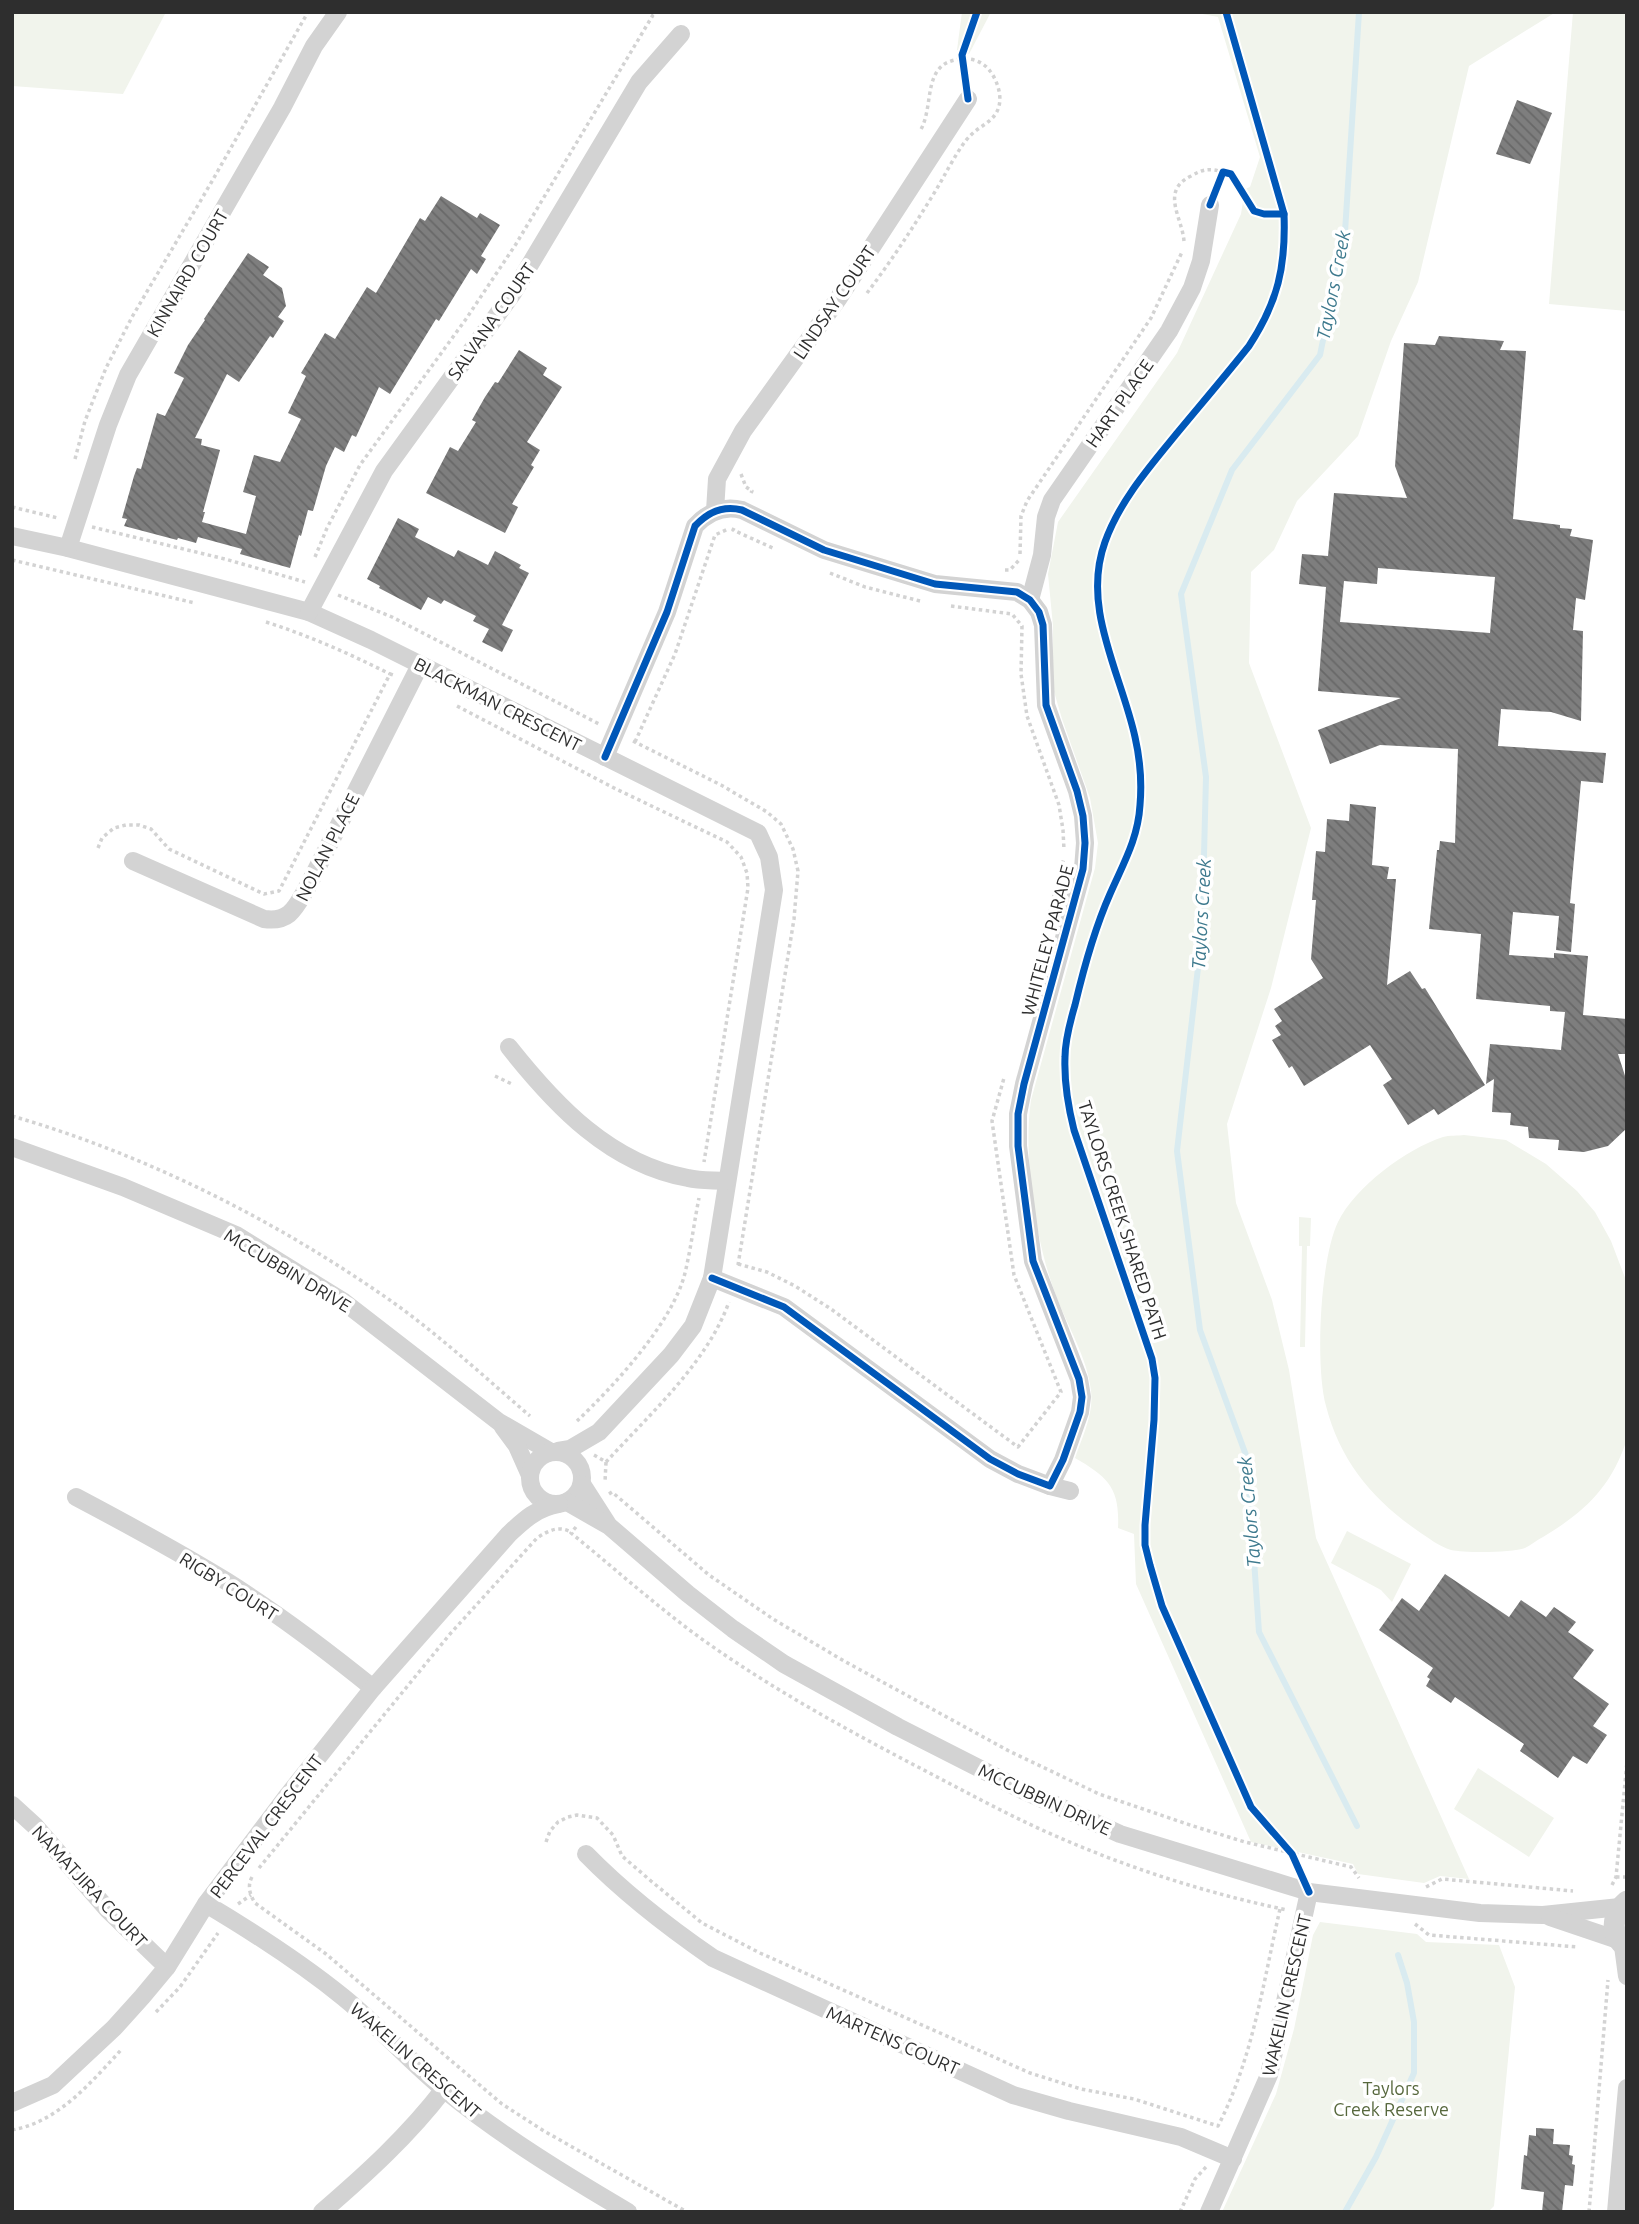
<svg xmlns="http://www.w3.org/2000/svg" width="1639" height="2224" font-family="Ubuntu,sans-serif">
<style>
.park{fill:#f1f4ec}
.lines{fill:none;stroke-linecap:round;stroke-linejoin:round}
.stream{stroke:#d9ebf0;stroke-width:6}
.building{fill:url(#building-back-hatch);fill-rule:evenodd}
.path{stroke:#d3d3d3;stroke-width:3.5;stroke-dasharray:3.5 3.5;stroke-linecap:butt}
.minor{stroke:#d3d3d3;stroke-width:18}
.tertiary{stroke:#d3d3d3;stroke-width:21}
.cycleway-casing{stroke:#fff;stroke-width:11}
.cycleway{stroke:#0057b8;stroke-width:7}
.labels{text-anchor:middle;dominant-baseline:central;stroke-width:7;stroke-linejoin:round;paint-order:stroke}
.street-label{font-size:18px;fill:#2e2e2e;stroke:#fff}
.park-label{font-size:18px;fill:#57683d;stroke:#fff}
.water-label{font-size:19px;font-style:italic;fill:#3e7a8e;stroke:#fff}
</style>
<defs>
<pattern id="building-back-hatch" width="6" height="6" patternUnits="userSpaceOnUse" patternTransform="scale(1.75)"><rect width="6" height="6" fill="#7e7e7e"/><path d="M-1 5l2 2M0 0l6 6M5-1l2 2" fill="none" stroke="#686868"/></pattern>
</defs>
<rect width="100%" height="100%" fill="#fff"/>
<g class="park">
<path d="M12 12H166L123 94 12 86Z"/>
<path d="M962 12H991L969 54 957 50Z"/>
<path d="M1192 12H1556L1469 66 1418 282 1391 341 1358 436 1297 501 1274 550 1251 572 1249 663 1311 828 1271 988 1227 1124 1236 1203 1272 1300 1289 1370 1316 1538 1469 1879 1440 1876 1424 1883 1358 1874 1353 1864 1251 1842 1136 1584 1134 1534 1118 1528C1120 1488 1108 1477 1075 1458 1082 1437 1094 1414 1091 1391 1088 1358 1065 1322 1054 1290 1035 1238 1023 1155 1031 1100L1095 868 1098 843 1090 798 1062 719 1053 688V626L1048 574 1058 522 1177 353 1241 214 1245 189 1250 187 1260 157 1218 17Z"/>
<path d="M1573 12H1627V311L1549 304Z"/>
<path d="M1464 1135 1506 1140 1546 1164 1577 1191 1595 1212 1611 1241 1627 1283V1439C1612 1486 1585 1512 1543 1537 1537 1540 1531 1545 1525 1548 1512 1553 1464 1553 1451 1550 1440 1547 1427 1537 1418 1531 1373 1500 1340 1461 1326 1406 1315 1367 1320 1259 1338 1222 1355 1187 1406 1149 1443 1137 1449 1135 1458 1136 1464 1135Z"/>
<path d="M1299 1217 1311 1218 1310 1246H1307L1305 1347H1300L1302 1246H1299Z"/>
<path d="M1347 1531 1411 1564 1392 1602 1381 1590 1331 1563Z"/>
<path d="M1478 1768 1554 1818 1529 1857 1454 1809Z"/>
<path d="M1320 1922 1417 1934 1426 1942 1499 1945 1515 1987 1494 2206 1488 2212H1222L1276 2094 1294 2029 1313 1935Z"/>
</g>
<g class="lines">
<g class="stream">
<path d="M1357 1826 1259 1632 1247 1458 1200 1330 1177 1151 1202 933 1206 777 1181 594 1232 470 1320 355 1345 232 1359 12"/>
<path d="M1345 2212 1376 2157 1414 2073V2022L1407 1983 1398 1955"/>
</g>
</g>
<g class="building">
<path d="M1517 100 1552 113 1530 164 1496 154Z"/>
<path d="M441 196 477 218 480 213 500 225 481 256 486 259 477 274 471 269 439 321 436 319 390 394 379 387 356 437 352 435 344 452 335 447 326 466 313 511 308 510 301 536 299 535 290 568 240 554 242 549 198 537 196 543 178 538 177 540 124 526 127 519 122 518 134 476 137 468 141 469 157 413 165 416 184 378 174 373 188 345 205 320 204 319 248 253 269 267 263 275 282 288 286 306 278 317 284 321 273 338 270 336 239 382 227 374 195 438 202 439 201 445 220 450 203 512H205L202 522 246 534 256 496 243 492 254 455 280 462 301 419 288 413 306 376 301 373 325 333 335 339 367 287 376 293 420 218 425 221Z"/>
<path d="M1439 336 1504 341 1500 350 1526 351 1513 519 1560 525V528L1572 529 1570 536 1593 540 1585 600 1576 598 1573 630 1583 631 1581 721 1551 712 1501 709 1498 746 1606 753 1603 783 1581 781 1570 903 1575 904 1571 952 1556 950 1559 916 1513 912 1509 955 1554 958V953L1588 956 1583 1015 1627 1019V1054H1618L1627 1082V1128L1608 1146 1584 1152 1558 1150 1559 1140 1529 1138 1528 1127 1510 1125 1511 1113 1492 1112 1494 1079 1486 1084 1490 1044 1561 1050 1565 1012 1550 1011V1006L1476 999 1481 934 1429 929 1437 850H1439L1440 841 1455 843 1458 749 1380 745 1330 764 1318 730 1401 698 1318 691 1326 587 1299 584 1302 554 1328 556 1334 493 1407 498 1395 466 1404 343 1435 345ZM1378 568 1495 577 1490 633 1340 622 1344 581 1377 584Z"/>
<path d="M519 350 547 368 543 375 562 387 527 442 540 450 531 465 534 467 512 504 518 507 505 533 426 493 450 447 458 451 476 422 472 420 485 397 495 382 498 383Z"/>
<path d="M398 518 419 529 415 537 454 557 458 550 488 565 495 551 521 565 519 568 529 573 502 625 513 630 502 652 482 642 489 629 473 621 476 616 444 600 441 604 428 597 421 610 379 588 380 586 367 579Z"/>
<path d="M1350 804 1376 807 1372 865 1389 867 1387 879H1396L1387 985 1410 971 1422 989 1425 988 1485 1085 1438 1115 1434 1109 1408 1125 1383 1085 1392 1079 1370 1045 1304 1086 1292 1066 1289 1068 1272 1040 1281 1035 1275 1026 1282 1021 1274 1009 1323 978 1311 959 1316 900H1312L1316 851 1325 852 1327 819 1349 821Z"/>
<path d="M1445 1574 1509 1617 1521 1600 1546 1617 1554 1607 1576 1622 1568 1632 1594 1650 1573 1678 1609 1704 1593 1726 1607 1735 1587 1764 1573 1756 1558 1778 1520 1751 1524 1744 1455 1697 1451 1703 1426 1686 1430 1679 1427 1677 1433 1668 1379 1630 1402 1598 1419 1611Z"/>
<path d="M1536 2128 1554 2129 1553 2144 1570 2145 1569 2155 1573 2156 1572 2164 1575 2165 1573 2186 1565 2185 1562 2212H1542L1544 2192 1521 2189 1524 2155 1527 2156 1529 2135 1536 2136Z"/>
</g>
<g class="lines">
<g class="path">
<path d="M1184 241C1182 217 1160 191 1191 176 1203 169 1209 168 1223 172"/>
<path d="M867 293C892 260 914 226 936 190 944 177 960 145 970 136 980 125 995 122 999 106 1002 95 997 80 990 71 985 64 976 59 967 59 919 58 936 105 920 131"/>
<path d="M75 459 85 421 106 368 132 317 211 183 308 12"/>
<path d="M741 474 746 487 752 491 751 493"/>
<path d="M12 507 58 518"/>
<path d="M92 527 225 559 305 582"/>
<path d="M734 528 733 530 775 549"/>
<path d="M1020 554 1021 516 1027 501 1151 318 1182 252"/>
<path d="M315 557 327 528 360 465 466 319 516 244 653 15 657 12"/>
<path d="M12 560 195 603"/>
<path d="M1005 570H1010L1020 559"/>
<path d="M830 573 865 587 920 601"/>
<path d="M338 595 392 617 601 725"/>
<path d="M951 606 1012 614 1022 626 1021 674 1027 716 1059 805 1063 830 1064 850"/>
<path d="M266 622C310 636 350 654 390 674"/>
<path d="M457 706 616 789 727 842 741 857 747 873 748 888 704 1162"/>
<path d="M633 741 721 785 767 812 781 824 793 849 798 871 794 919 738 1265"/>
<path d="M635 742 675 654 715 535 728 529"/>
<path d="M98 848 102 838 114 828 126 825H139L151 829 169 849 264 894 279 891 390 674 393 675"/>
<path d="M1048 918 1064 858"/>
<path d="M495 1076 514 1085"/>
<path d="M12 1116C143 1154 269 1217 381 1294 434 1330 481 1374 530 1416"/>
<path d="M738 1264 767 1272 795 1286 831 1309 1018 1447 1061 1392 1014 1275 992 1121 1004 1078"/>
<path d="M577 1421C614 1386 673 1322 685 1273 691 1248 694 1223 699 1198"/>
<path d="M594 1455 606 1462 605 1482"/>
<path d="M606 1462C649 1415 707 1363 729 1302"/>
<path d="M609 1494 612 1492 709 1575 773 1619 844 1661 1009 1751 1099 1794 1193 1826 1245 1842 1351 1867 1359 1878"/>
<path d="M576 1527 571 1533C619 1572 665 1614 716 1649 780 1693 849 1731 918 1767 966 1792 1015 1819 1065 1840 1137 1871 1211 1894 1287 1910"/>
<path d="M546 1842 550 1831 558 1822 568 1817 577 1815 597 1818 613 1835 622 1856 651 1881 702 1923 760 1953 1030 2073 1081 2089 1134 2099 1218 2126C1253 2058 1263 1983 1280 1909"/>
<path d="M259 1868 450 1634 537 1538C548 1531 558 1525 571 1532"/>
<path d="M252 1877C247 1886 250 1895 255 1903L326 1954 502 2104 544 2131 687 2212"/>
<path d="M1616 1877H1627"/>
<path d="M1612 1885 1616 1877 1627 1762"/>
<path d="M1426 1887 1442 1879 1573 1891"/>
<path d="M238 1904 251 1895"/>
<path d="M1415 1924 1429 1935 1578 1947"/>
<path d="M156 2012 180 1987 218 1933"/>
<path d="M12 2130C59 2122 92 2081 122 2049"/>
<path d="M1180 2212 1195 2179 1206 2167"/>
<path d="M1589 2212 1608 1980"/>
</g>
<g class="minor">
<path d="M715 511 717 479 743 431 838 299 968 99"/>
<path d="M12 536 68 548 309 612 371 640 758 833 769 857 774 890 712 1278 693 1326 671 1355 599 1432 570 1449 558 1451"/>
<path d="M68 548 108 425 128 375 282 108 314 46 338 12"/>
<path d="M1030 600 1042 555 1046 517 1052 500 1169 331 1192 288 1201 261 1210 205"/>
<path d="M309 612 384 471 513 293 639 82 681 34"/>
<path d="M605 757 667 612 695 526C708 512 723 505 742 510L824 550 935 584 1017 592 1030 600 1039 612 1043 625 1046 705 1077 791 1083 816 1085 843 1083 869 1024 1084 1018 1114V1146L1033 1261 1079 1379 1082 1397 1080 1412 1063 1460 1050 1486 1018 1474 990 1459 784 1307 712 1278"/>
<path d="M133 861 264 919C291 923 296 906 308 886L420 665"/>
<path d="M509 1047C555 1105 610 1164 688 1178 700 1181 714 1180 726 1181"/>
<path d="M12 1147 123 1187 236 1235 344 1302 499 1422 551 1452"/>
<path d="M503 1427 517 1446 529 1473"/>
<circle cx="556" cy="1478" r="26"/>
<path d="M582 1484 607 1523"/>
<path d="M1050 1486 1070 1491"/>
<path d="M76 1497C127 1524 177 1551 226 1581 277 1613 326 1650 373 1688"/>
<path d="M567 1502 609 1526 688 1594 733 1629 784 1664 898 1727 1020 1789 1120 1834 1309 1892 1480 1913 1543 1915 1620 1907"/>
<path d="M12 1805 35 1826 108 1910 167 1967"/>
<path d="M586 1854C624 1893 668 1927 713 1958L1013 2095 1069 2111 1181 2137 1233 2159"/>
<path d="M206 1904C253 1932 301 1963 343 1997 379 2026 410 2062 446 2091 503 2137 565 2175 628 2212"/>
<path d="M1550 1917 1618 1940"/>
<path d="M1623 1946 1627 1976"/>
<path d="M12 2103 53 2085 114 2028 142 1997 167 1967 206 1904 288 1795 373 1688 509 1534C525 1519 537 1508 559 1504"/>
<path d="M322 2212C366 2174 408 2136 444 2089"/>
<path d="M1209 2212 1269 2075 1309 1892"/>
<path d="M1616 2212 1627 2088"/>
</g>
<path class="tertiary" d="M1627 1901C1611 1915 1609 1935 1627 1948"/>
<defs>
<g id="cycleway">
<path d="M1226 12 1284 214C1286 266 1278 302 1249 346 1226 375 1202 403 1178 432 1151 465 1120 500 1105 542 1081 608 1121 673 1135 737 1140 759 1142 782 1140 805 1138 839 1123 864 1110 894 1094 930 1084 967 1075 1005 1070 1022 1065 1040 1065 1057 1064 1082 1068 1106 1074 1130L1152 1359 1155 1378 1154 1420 1145 1525V1545L1150 1565 1162 1606 1251 1807 1292 1854 1309 1892"/>
<path d="M968 99 962 55 977 12"/>
<path d="M1210 205 1223 172 1231 174 1254 211 1264 214H1284"/>
<path d="M605 757 667 612 695 526C708 512 723 505 742 510L824 550 935 584 1017 592 1030 600 1039 612 1043 625 1046 705 1077 791 1083 816 1085 843 1083 869 1024 1084 1018 1114V1146L1033 1261 1079 1379 1082 1397 1080 1412 1063 1460 1050 1486 1018 1474 990 1459 784 1307 712 1278"/>
</g>
</defs>
<use href="#cycleway" class="cycleway-casing"/>
<use href="#cycleway" class="cycleway"/>
</g>
<g class="labels">
<g class="street-label">
<text transform="translate(187 273) rotate(-60)">KINNAIRD COURT</text>
<text transform="translate(834 302) rotate(-56)">LINDSAY COURT</text>
<text transform="translate(491 321) rotate(-55)">SALVANA COURT</text>
<text transform="translate(1119 403) rotate(-55)">HART PLACE</text>
<text transform="translate(498 704) rotate(27)">BLACKMAN CRESCENT</text>
<text transform="translate(327 847) rotate(-63)">NOLAN PLACE</text>
<text transform="translate(1047 940) rotate(-75)">WHITELEY PARADE</text>
<text transform="translate(1123 1220) rotate(72)">TAYLORS CREEK SHARED PATH</text>
<text transform="translate(288 1270) rotate(31)">MCCUBBIN DRIVE</text>
<text transform="translate(229 1586) rotate(32)">RIGBY COURT</text>
<text transform="translate(1045 1799) rotate(25)">MCCUBBIN DRIVE</text>
<text transform="translate(266 1826) rotate(-53)">PERCEVAL CRESCENT</text>
<text transform="translate(90 1886) rotate(47)">NAMATJIRA COURT</text>
<text transform="translate(1286 1995) rotate(-77)">WAKELIN CRESCENT</text>
<text transform="translate(893 2040) rotate(24)">MARTENS COURT</text>
<text transform="translate(416 2060) rotate(41)">WAKELIN CRESCENT</text>
</g>
<g class="park-label">
<text x="1391" y="2088">Taylors<tspan x="1391" dy="21">Creek Reserve</tspan></text>
</g>
<g class="water-label">
<text transform="translate(1333 285) rotate(-79)">Taylors Creek</text>
<text transform="translate(1201 914) rotate(-87)">Taylors Creek</text>
<text transform="translate(1249 1512) rotate(-95)">Taylors Creek</text>
</g>
</g>
<rect width="1639" height="2224" fill="none" stroke="#2e2e2e" stroke-width="28"/>
</svg>
